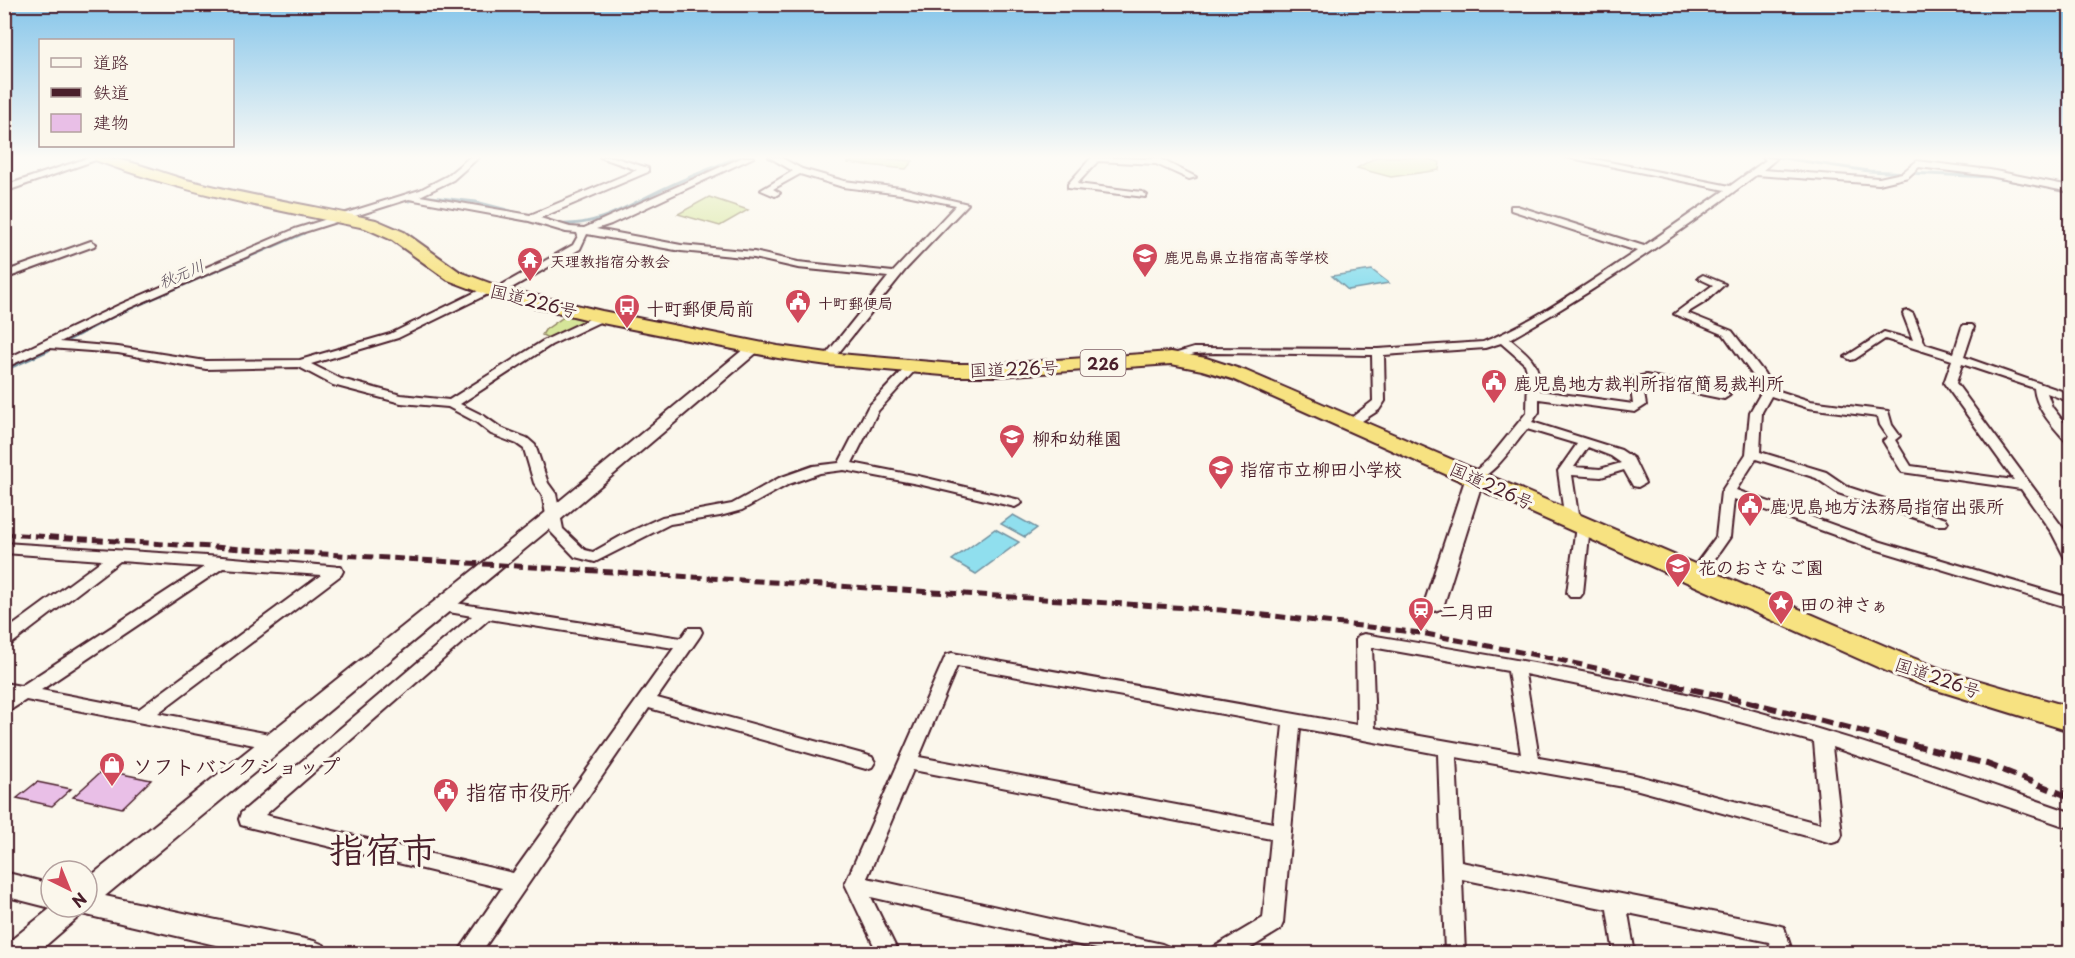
<svg xmlns="http://www.w3.org/2000/svg" width="2075" height="958" font-family="'Playpen Sans','Klee One',sans-serif">
<style>
.green{fill:#d5e599;stroke:#908262;stroke-width:1.5}
.water{fill:#90dfee;stroke:#7492a0;stroke-width:1.5}
.lines{fill:none;stroke-linecap:round;stroke-linejoin:round}
.stream-far1{stroke:#7492a0;stroke-width:3}
.stream{stroke:#7492a0;stroke-width:4}
.building{fill:#e9bfe7;stroke:#4a1f2b;stroke-width:1.5}
.street-casing{stroke:#4a1f2b;stroke-width:4}
.secondary-casing{stroke:#4a1f2b;stroke-width:4}
.highway-casing{stroke:#4a1f2b;stroke-width:4}
.street{fill:#fbf7ec;fill-rule:evenodd}
.secondary{fill:#fbf7ec;fill-rule:evenodd}
.highway{fill:#f7e281;fill-rule:evenodd}
.rail-far1{stroke:#4a1f2b;stroke-width:5;stroke-dasharray:10 5;stroke-linecap:butt}
.rail{stroke:#4a1f2b;stroke-width:6;stroke-dasharray:13 6;stroke-linecap:butt}
.labels{text-anchor:middle;dominant-baseline:central;stroke-width:6;stroke-linejoin:round;paint-order:stroke}
.far-poi-label{font-size:15px;font-weight:bold;fill:#4a1f2b;stroke:#fbf7ec;text-anchor:start}
.far-water-label{font-size:16px;font-style:italic;fill:#5c4f5c;stroke:#fbf7ec}
.shield{fill:#fbf7ec;stroke:#7f6065;stroke-width:1.5}
.shield-label{font-size:16px;font-weight:bold;fill:#4a1f2b}
.street-label{font-size:18px;fill:#4a1f2b;stroke:#fbf7ec}
.poi-label{font-size:18px;font-weight:bold;fill:#4a1f2b;stroke:#fbf7ec;text-anchor:start}
.near-poi-label{font-size:21px;font-weight:bold;fill:#4a1f2b;stroke:#fbf7ec;text-anchor:start}
.near-town-label{font-size:36px;font-weight:bold;fill:#4a1f2b;stroke:#fbf7ec}
</style>
<rect width="100%" height="100%" fill="#fbf7ec"/>
<filter id="ink" filterUnits="userSpaceOnUse"><feTurbulence type="fractalNoise" baseFrequency=".0167" numOctaves="2"/><feDisplacementMap in="SourceGraphic" scale="12" xChannelSelector="R" yChannelSelector="G"/><feConvolveMatrix kernelMatrix="1 2 1 2 8 2 1 2 1" color-interpolation-filters="sRGB"/></filter>
<g filter="url(#ink)">
<g class="green">
<path d="M862 157 913 161 906 169 847 163Z"/>
<path d="M1376 157H1420L1440 162 1439 170 1391 177 1357 168Z"/>
<path d="M709 197 748 210 720 226 678 214Z"/>
<path d="M568 314 592 319 550 339 542 335 545 330Z"/>
</g>
<g class="water">
<path d="M1372 270 1389 283 1348 290 1332 276Z"/>
<path d="M1013 515 1037 528 1025 537 1001 524Z"/>
<path d="M995 529 1019 542 976 574 952 560Z"/>
</g>
<g class="lines">
<g class="stream-far1">
<path d="M1776 157 1869 171 1990 177 2070 192"/>
<path d="M422 196 476 202 549 221"/>
<path d="M409 201 451 181 480 157"/>
<path d="M557 224C599 227 628 205 665 188 688 177 713 168 737 157"/>
<path d="M158 296 304 233"/>
</g>
<g class="stream">
<path d="M69 339 119 313 162 294"/>
<path d="M4 370 48 350"/>
</g>
</g>
<g class="building">
<path d="M103 770 151 780 122 808 73 797Z"/>
<path d="M37 782 71 789 52 806 17 798Z"/>
</g>
<g class="lines">
<defs>
<g id="street">
<path d="M91 157H104L4 192V186Z"/>
<path d="M470 157H479L453 180 420 196 530 215 637 170 600 157H613L648 168V172L540 218 570 227 584 228 743 157H754L611 224 596 229 681 245 754 252 798 262 893 272 956 205 901 194 843 187 800 174 773 189 780 193 775 196 761 190 793 171 769 157H780L802 169 844 181 901 188 968 204 906 269 832 361H824L822 359 824 357 888 277 798 268 754 258 681 251 587 234 580 249 501 294 497 295 492 292 398 338 311 364 341 379 401 395 449 400 543 341 598 315H606V319L551 345 460 404 484 416 501 428 527 438 535 445 548 483 556 494 563 529 585 550 593 552 623 535 662 517 732 504 779 478 813 466 839 463 868 407 907 366 911 364 917 368 878 411 852 463 918 476 1020 500 1022 503 1015 507 918 484 844 470 820 473 789 484 742 510 720 516 670 524 595 562 575 557 549 530 542 494 534 483 524 449 517 444 491 434 476 422 448 407 401 403 333 385 299 367 206 369 118 353 49 348 4 368V360L119 305 295 229 420 190 447 176ZM409 199 529 221 566 232 577 233 578 236 573 245 493 290 488 287 484 288 390 334 300 360 206 361 118 347 60 342 127 309 301 233Z"/>
<path d="M1092 157 1150 159 1161 157 1160 159 1196 177 1189 179 1156 164 1098 161 1077 184 1142 192 1147 195 1145 197 1068 188V184Z"/>
<path d="M1567 157H1584L1730 186 1766 160 1763 157 1776 159 1763 170 1879 178 1902 173 1917 161 1990 170 2070 186V192L1990 176 1919 167 1908 177 1879 184 1756 175C1678 235 1596 290 1510 339 1531 357 1540 362 1540 391L1633 404 1630 381 1632 378 1646 375 1724 391 1730 395 1724 399 1646 383H1642L1646 405 1635 412 1539 399V412L1532 422 1621 450 1633 458 1645 483 1638 487 1633 486 1624 470 1601 477 1572 475 1579 521 1572 525 1565 521 1558 471 1577 444 1527 429C1516 442 1489 484 1470 480L1468 477 1488 460 1527 412 1528 374 1525 364 1501 343 1485 348 1384 355 1385 401 1379 410 1351 428 1347 427 1345 424 1347 421 1373 401 1372 355 1215 353 1195 354 1171 361 1165 358 1167 356 1194 348 1378 349 1483 342C1538 320 1588 283 1637 251L1511 210V206H1517L1644 246 1725 190ZM1588 447 1611 456 1621 463 1600 469 1574 467Z"/>
<path d="M91 241 96 244 94 246 4 279V272Z"/>
<path d="M1703 275 1725 284 1705 302 1687 313 1732 331 1764 373 1773 389 1810 401 1888 411 1892 425 1900 436 1895 440 1911 466 2014 480 1944 383 1952 360 1885 339 1855 359 1851 360 1845 357 1884 332 1913 340 1903 314 1904 312 1908 311 1913 314 1925 344 1954 353 1962 327 1964 325H1972L1974 327 1964 357 2070 394V402L2047 393 2052 407 2070 430V441L2065 440C2052 425 2036 409 2034 388L1962 364 1956 383 2066 532 2070 541V560L2065 558 2052 533 2021 489 1902 472 1883 441 1888 437 1880 425 1878 417 1808 408 1771 396 1762 412 1760 452 1826 472 1848 487 1946 519 1948 522 1946 525H1936L1838 493 1816 478 1756 459 1736 490 1878 541 2070 598V608L1868 547 1734 499 1730 537 1700 580H1690L1687 576 1716 537 1721 492 1746 454 1750 412 1762 391 1754 377 1724 335 1674 314 1713 285 1698 278Z"/>
<path d="M1583 521 1590 526 1583 593 1580 597H1570L1567 593 1576 526Z"/>
<path d="M4 543 222 557 341 567 343 571 341 575 158 713 275 735 281 737 284 742 281 747 275 749 26 700 4 714V698L8 696 4 695V683L21 686 204 567 120 561 10 645 4 647V632L102 560 4 553ZM223 568 321 575 139 709 41 690Z"/>
<path d="M442 601 681 638 688 628H700L702 632 700 636 657 698 866 755 872 757 875 762 872 767 866 769 649 708 480 954H457L502 888 248 827 241 825 239 819 241 813 472 616 437 610 434 606 437 602ZM489 619 674 648 513 873 265 815Z"/>
<path d="M1364 634C1483 654 1602 673 1720 702 1839 732 1955 772 2070 812V828L1832 747 1842 835 1839 841 1832 843 1635 789 1456 757 1461 862 1777 925 1784 927 1793 954H1772L1769 942 1628 913 1635 954H1614L1607 909 1462 879 1465 954H1445L1438 754 1300 728 1283 923 1280 930 1241 954H1211L1214 947 1263 918 1271 839 913 770 867 878 1162 944 1169 947 1172 954H1118L871 897 899 954H878L845 884 946 655 952 653 1357 725 1356 640 1358 636ZM1372 647 1508 671 1521 754 1375 728ZM957 666 1283 725 1273 823 919 757ZM1525 674 1676 705 1814 742 1821 824 1635 775 1539 758Z"/>
</g>
<g id="secondary">
<path d="M755 342 763 347 760 350 560 520 105 896 314 941 324 945 328 954H254L82 914 36 954H4L5 945 51 908 4 896V872L51 884V907H87V879L546 512 750 344Z"/>
<path d="M1475 472 1481 473 1484 477 1444 604 1441 609 1434 611 1427 609 1424 604 1466 477 1469 473Z"/>
</g>
<path id="highway" d="M93 157C128 157 161 174 195 182 255 197 316 206 376 220L404 232 460 272 503 288 602 311 778 346 828 353 954 364H999L1171 352 1206 358 1246 371 1913 658 1949 672 2070 707V731L1930 688 1893 674 1232 379 1202 370 1171 364 999 376H954L828 365 778 358 602 323 490 296 448 280 392 240 365 228C274 209 182 193 95 160Z"/>
</defs>
<use href="#street" class="street-casing"/>
<use href="#secondary" class="secondary-casing"/>
<use href="#highway" class="highway-casing"/>
<use href="#street" class="street"/>
<use href="#secondary" class="secondary"/>
<use href="#highway" class="highway"/>
<path class="rail-far1" d="M4 534 1221 610 1421 633 1541 656 1678 686"/>
<path class="rail" d="M1672 685 1745 701 1987 764 2070 797"/>
</g>
</g>
<linearGradient id="sky" x2="0" y2="1"><stop stop-color="#85c5ea"/><stop offset="0.54" stop-color="#fdfbf6"/><stop offset="1" stop-color="#fdfbf6" stop-opacity="0"/></linearGradient>
<rect width="2075" height="291" fill="url(#sky)"/>
<defs>
<symbol id="school-pin" viewBox="-11 -11 22 30"><path d="M0 17L-7.5 6A9.5 9.5 0 1 1 7.5 6Z" fill="#d1495b" stroke="#fbf7ec"/><path d="M0-5L7-2L0 1L-7-2ZM-4 1L0 2.5L4 1V4Q0 6-4 4Z" fill="#fff"/></symbol>
<symbol id="temple-pin" viewBox="-11 -11 22 30"><path d="M0 17L-7.5 6A9.5 9.5 0 1 1 7.5 6Z" fill="#d1495b" stroke="#fbf7ec"/><path d="M0-6L5-2H3V0L6.5 2.5H4V6H1.5V3h-3V6H-4V2.5H-6.5L-3 0V-2H-5Z" fill="#fff"/></symbol>
<symbol id="civic-pin" viewBox="-11 -11 22 30"><path d="M0 17L-7.5 6A9.5 9.5 0 1 1 7.5 6Z" fill="#d1495b" stroke="#fbf7ec"/><path d="M-.6-6.5H3V-4.5H.6V-3L4-1V1h2V6H-6V1h2V-1L-.6-3ZM-1.2 2.5V6h2.4V2.5Z" fill="#fff"/></symbol>
<symbol id="bus-pin" viewBox="-11 -11 22 30"><path d="M0 17L-7.5 6A9.5 9.5 0 1 1 7.5 6Z" fill="#d1495b" stroke="#fbf7ec"/><path d="M-5-6H5V4H4V6H2V4H-2V6H-4V4H-5ZM-3.5-4V0h7V-4ZM-3.5 1.2v1.5H-2V1.2ZM2 1.2v1.5H3.5V1.2Z" fill="#fff"/></symbol>
<symbol id="sight-pin" viewBox="-11 -11 22 30"><path d="M0 17L-7.5 6A9.5 9.5 0 1 1 7.5 6Z" fill="#d1495b" stroke="#fbf7ec"/><path d="M0-6L1.8-2.2L6-1.7L2.9 1.2L3.7 5.4L0 3.3L-3.7 5.4L-2.9 1.2L-6-1.7L-1.8-2.2Z" fill="#fff"/></symbol>
<symbol id="station-pin" viewBox="-11 -11 22 30"><path d="M0 17L-7.5 6A9.5 9.5 0 1 1 7.5 6Z" fill="#d1495b" stroke="#fbf7ec"/><path d="M-3-6H3Q5-6 5-4V2Q5 4 3 4L4.5 6H3L1.5 4h-3L-3 6H-4.5L-3 4Q-5 4-5 2V-4Q-5-6-3-6ZM-3.5-4v3h7v-3ZM-3.5 1v1.5H-2V1ZM2 1v1.5H3.5V1Z" fill="#fff"/></symbol>
<symbol id="shop-pin" viewBox="-11 -11 22 30"><path d="M0 17L-7.5 6A9.5 9.5 0 1 1 7.5 6Z" fill="#d1495b" stroke="#fbf7ec"/><path d="M-5-2.5h2.3a2.7 3.5 0 0 1 5.4 0H5L5.5 6h-11ZM-1.5-2.5h3a1.5 2.3 0 0 0-3 0Z" fill="#fff"/></symbol>
</defs>
<g fill-rule="evenodd">
<use href="#school-pin" x="1130" y="241" width="30" height="40"/>
<use href="#temple-pin" x="515" y="245" width="30" height="40"/>
<use href="#civic-pin" x="783" y="287" width="30" height="40"/>
<use href="#bus-pin" x="612" y="292" width="30" height="40"/>
<use href="#civic-pin" x="1479" y="367" width="30" height="40"/>
<use href="#school-pin" x="997" y="422" width="30" height="40"/>
<use href="#school-pin" x="1206" y="453" width="30" height="40"/>
<use href="#civic-pin" x="1735" y="490" width="30" height="40"/>
<use href="#school-pin" x="1663" y="551" width="30" height="40"/>
<use href="#sight-pin" x="1766" y="588" width="30" height="40"/>
<use href="#station-pin" x="1406" y="595" width="30" height="40"/>
<use href="#shop-pin" x="97" y="750" width="30" height="40"/>
<use href="#civic-pin" x="431" y="776" width="30" height="40"/>
</g>
<g class="labels">
<g class="far-poi-label">
<text x="1164" y="256">鹿児島県立指宿高等学校</text>
<text x="550" y="260">天理教指宿分教会</text>
<text x="818" y="302">十町郵便局</text>
</g>
<g class="far-water-label">
<text transform="translate(181 273) rotate(-23)">秋元川</text>
</g>
<rect class="shield" x="1080.5" y="350" width="45" height="26" rx="4.5"/>
<g class="shield-label">
<text x="1103" y="363">226</text>
</g>
<g class="street-label">
<text transform="translate(534 300) rotate(14)">国道226号</text>
<text transform="translate(1014 368) rotate(-2)">国道226号</text>
<text transform="translate(1492 485) rotate(24)">国道226号</text>
<text transform="translate(1938 677) rotate(19)">国道226号</text>
</g>
<g class="poi-label">
<text x="646" y="307">十町郵便局前</text>
<text x="1514" y="382">鹿児島地方裁判所指宿簡易裁判所</text>
<text x="1032" y="437">柳和幼稚園</text>
<text x="1240" y="468">指宿市立柳田小学校</text>
<text x="1770" y="505">鹿児島地方法務局指宿出張所</text>
<text x="1698" y="566">花のおさなご園</text>
<text x="1800" y="603">田の神さぁ</text>
<text x="1440" y="610">二月田</text>
</g>
<g class="near-poi-label">
<text x="132" y="765">ソフトバンクショップ</text>
<text x="466" y="791">指宿市役所</text>
</g>
<g class="near-town-label">
<text x="383" y="848">指宿市</text>
</g>
</g>
<rect width="2075" height="958" fill="none" stroke="#fbf7ec" stroke-width="24"/>
<rect x="12" y="12" width="2051" height="934" fill="none" stroke="#4a1f2b" stroke-width="2" filter="url(#ink)"/>
<rect x="39" y="39" width="195" height="108" fill="#fbf7ec" stroke="#b4a19f" stroke-width="1.5"/>
<rect x="51" y="58" width="30" height="9" fill="#fbf7ec" stroke="#b4a19f" stroke-width="1.5"/>
<text x="93" y="69" font-size="18" fill="#4a1f2b">道路</text>
<rect x="51" y="88" width="30" height="9" fill="#4a1f2b" stroke="#b4a19f" stroke-width="1.5"/>
<text x="93" y="99" font-size="18" fill="#4a1f2b">鉄道</text>
<rect x="51" y="114" width="30" height="18" fill="#e9bfe7" stroke="#b4a19f" stroke-width="1.5"/>
<text x="93" y="129" font-size="18" fill="#4a1f2b">建物</text>
<g transform="translate(69 889) rotate(137)"><circle r="28" fill="#fbf7ec" stroke="#b4a19f" stroke-width="1.5"/>
<path d="M0-4.5L10 22L0 15L-10 22Z" fill="#d1495b"/>
<text y="-9" font-size="16" font-weight="bold" text-anchor="middle" fill="#4a1f2b">N</text>
</g>
</svg>
